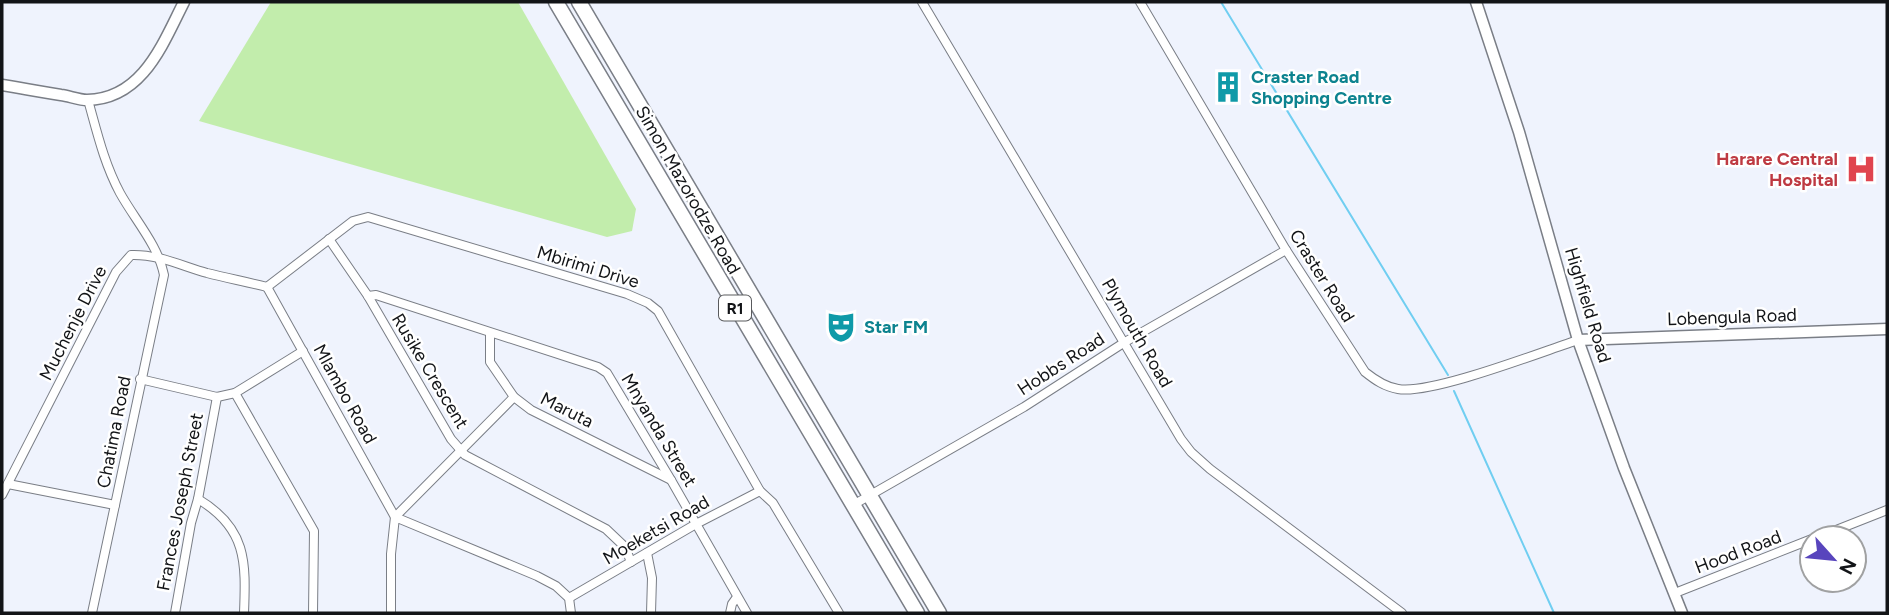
<svg xmlns="http://www.w3.org/2000/svg" width="1889" height="615" font-family="Figtree,sans-serif">
<style>
.green{fill:#c2edac}
.lines{fill:none;stroke-linecap:round;stroke-linejoin:round}
.stream{stroke:#70cef1;stroke-width:2}
.street-casing{stroke:#7a7e86;stroke-width:10}
.secondary-casing{stroke:#7a7e86;stroke-width:13}
.highway-casing{stroke:#7a7e86;stroke-width:17}
.street{stroke:#fff;stroke-width:8}
.secondary{stroke:#fff;stroke-width:10}
.highway{stroke:#fff;stroke-width:14}
.labels{text-anchor:middle;dominant-baseline:central;stroke-width:5;stroke-linejoin:round;paint-order:stroke}
.shield{fill:#fff;stroke:#595a5d;stroke-width:2}
.shield-label{font-size:16px;font-weight:bold;fill:#121417}
.culture-label{font-size:18px;font-weight:bold;fill:#0d838f;stroke:#fff;text-anchor:start}
.health-label{font-size:18px;font-weight:bold;fill:#be3a42;stroke:#fff;text-anchor:end}
.street-label{font-size:18px;fill:#121417;stroke:#fff}
</style>
<rect width="100%" height="100%" fill="#eff3fd"/>
<path class="green" d="M271 2H518L636 209 632 231 607 237 199 121Z"/>
<g class="lines">
<g class="stream">
<path d="M1221 2 1448 375"/>
<path d="M1454 391 1554 613"/>
</g>
<defs>
<g id="street">
<path d="M922 2 1181 439 1191 452 1210 469 1402 613"/>
<path d="M1140 2 1286 250 1365 372C1375 380 1385 387 1398 389 1431 395 1541 352 1578 340"/>
<path d="M88 100C97 132 104 163 120 193 135 220 158 245 164 275L92 613"/>
<path d="M329 239 368 296 451 439 465 455 606 529 625 547 631 562"/>
<path d="M267 287 353 221 368 217 627 294 648 303 658 311 760 491 773 503 839 613"/>
<path d="M267 287 395 517 514 397"/>
<path d="M368 296 376 295 598 367 607 373 671 480 747 613"/>
<path d="M490 334V362L514 397 531 410 671 480"/>
<path d="M140 379 217 397 235 393 303 351"/>
<path d="M235 393 314 531 313 613"/>
<path d="M8 484 115 505"/>
<path d="M2 495 116 272 131 255C158 254 182 266 207 273 227 278 247 282 267 287"/>
<path d="M198 499C247 528 246 562 244 613"/>
<path d="M853 505 1024 407 1125 342 1286 250"/>
<path d="M1816 538 1887 510"/>
<path d="M647 553 652 578 651 613"/>
<path d="M1675 593 1812 539"/>
<path d="M569 598 696 524 760 491"/>
<path d="M175 613 191 523 198 499 217 397"/>
<path d="M391 613V554L395 517 537 576 556 586 569 598 571 613"/>
<path d="M730 613 732 604 737 597"/>
</g>
<g id="secondary">
<path d="M1476 2 1519 132 1578 340 1624 468 1682 613"/>
<path d="M2 85C21 88 41 92 61 95 69 96 79 100 87 100 143 99 163 43 184 2"/>
<path d="M1578 340 1887 329"/>
</g>
<g id="highway">
<path d="M556 2 917 613"/>
<path d="M579 2 939 613"/>
</g>
</defs>
<use href="#street" class="street-casing"/>
<use href="#secondary" class="secondary-casing"/>
<use href="#highway" class="highway-casing"/>
<use href="#street" class="street"/>
<use href="#secondary" class="secondary"/>
<use href="#highway" class="highway"/>
</g>
<defs>
<symbol id="building-bare" viewBox="-9 -9 18 18"><path d="M-4-6H4V6H1V3H-1V6H-4ZM-2.5-4.3h1.7v1.8h-1.7ZM.8-4.3h1.7v1.8H.8ZM-2.5-1h1.7V.8h-1.7ZM.8-1h1.7V.8H.8Z" fill="#0f9aa8" stroke="#fff" stroke-width="2.5" paint-order="stroke"/></symbol>
<symbol id="hospital-bare" viewBox="-9 -9 18 18"><path d="M-5-5h3v3.5h4V-5h3V5h-3V1.5h-4V5h-3Z" fill="#e0444e" stroke="#fff" stroke-width="2.5" paint-order="stroke"/></symbol>
<symbol id="theatre-bare" viewBox="-9 -9 18 18"><path d="M-5-5.5Q0-4 5-5.5V0Q5 5 0 6Q-5 5-5 0ZM-3.3-2.5H-1v1.5H-3.3ZM1-2.5H3.3v1.5H1ZM-2.8 1Q0 5.5 2.8 1Z" fill="#0f9aa8" stroke="#fff" stroke-width="2.5" paint-order="stroke"/></symbol>
</defs>
<g fill-rule="evenodd">
<use href="#building-bare" x="1206" y="65" width="44" height="44"/>
<use href="#hospital-bare" x="1839" y="147" width="44" height="44"/>
<use href="#theatre-bare" x="819" y="305" width="44" height="44"/>
</g>
<g class="labels">
<rect class="shield" x="719" y="295.5" width="32" height="25" rx="5"/>
<g class="shield-label">
<text x="735" y="308">R1</text>
</g>
<g class="culture-label">
<text x="1251" y="77">Craster Road<tspan x="1251" dy="21">Shopping Centre</tspan></text>
<text x="864" y="327">Star FM</text>
</g>
<g class="health-label">
<text x="1838" y="159">Harare Central<tspan x="1838" dy="21">Hospital</tspan></text>
</g>
<g class="street-label">
<text transform="translate(688 190) rotate(60)">Simon Mazorodze Road</text>
<text transform="translate(588 267) rotate(17)">Mbirimi Drive</text>
<text transform="translate(1322 276) rotate(58)">Craster Road</text>
<text transform="translate(1588 305) rotate(73)">Highfield Road</text>
<text transform="translate(1732 317) rotate(-2)">Lobengula Road</text>
<text transform="translate(73 323) rotate(-63)">Muchenje Drive</text>
<text transform="translate(1137 333) rotate(60)">Plymouth Road</text>
<text transform="translate(1061 364) rotate(-33)">Hobbs Road</text>
<text transform="translate(430 371) rotate(59)">Rusike Crescent</text>
<text transform="translate(345 394) rotate(61)">Mlambo Road</text>
<text transform="translate(567 410) rotate(27)">Maruta</text>
<text transform="translate(659 430) rotate(59)">Mnyanda Street</text>
<text transform="translate(114 432) rotate(-79)">Chatima Road</text>
<text transform="translate(180 502) rotate(-79)">Frances Joseph Street</text>
<text transform="translate(656 530) rotate(-30)">Moeketsi Road</text>
<text transform="translate(1738 552) rotate(-21)">Hood Road</text>
</g>
</g>
<rect width="1889" height="615" fill="none" stroke="#121417" stroke-width="7"/>
<g transform="translate(1833 559) rotate(117)"><circle r="33" fill="#ffffff" stroke="#a0a1a2" stroke-width="2"/>
<path d="M0-5L12 26L0 18L-12 26Z" fill="#5845bd"/>
<text y="-10" font-size="19" font-weight="bold" text-anchor="middle" fill="#121417">N</text>
</g>
</svg>
